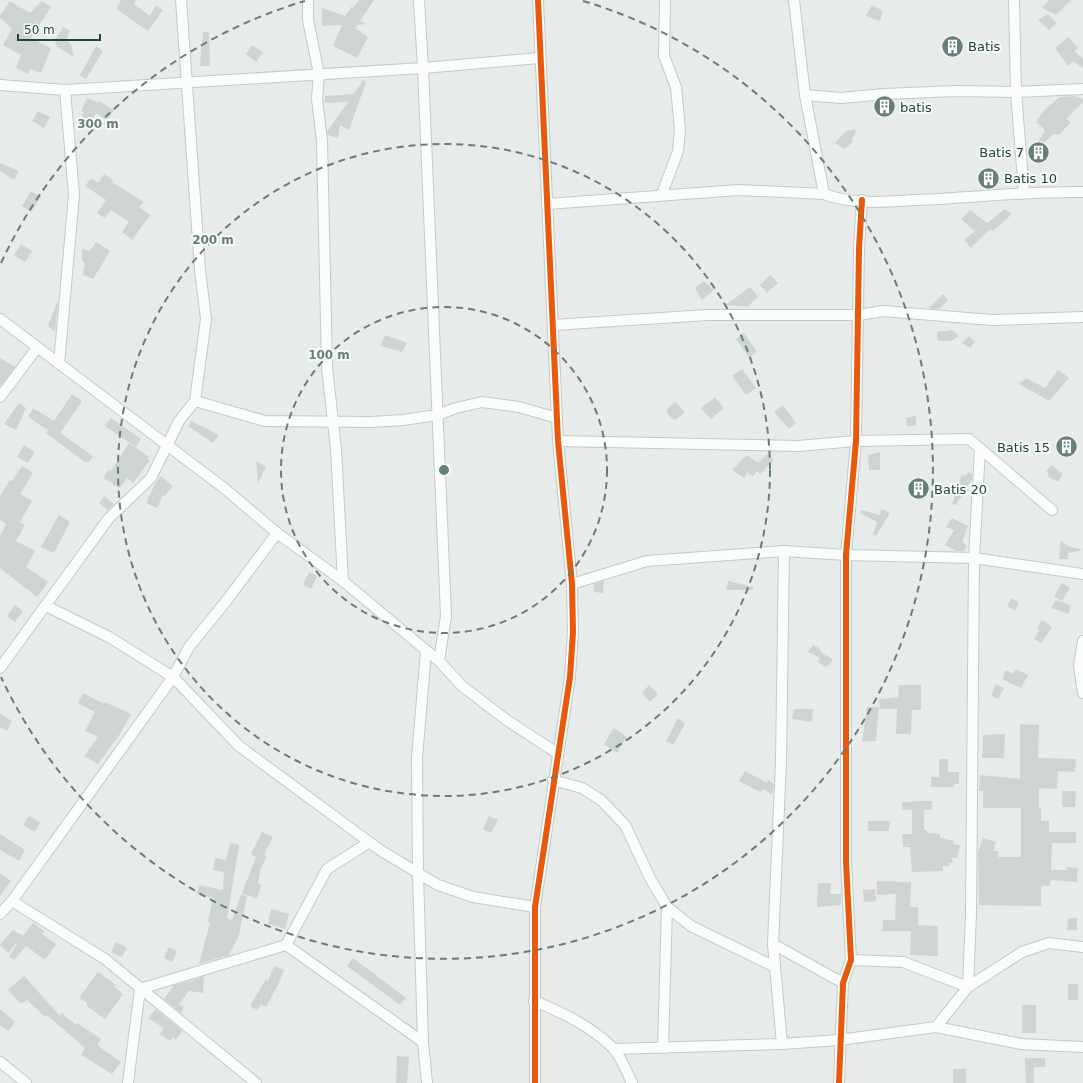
<svg xmlns="http://www.w3.org/2000/svg" width="1083" height="1083" font-family="'DejaVu Sans',sans-serif">
<style>
.building{fill:#cdd4d2}
.lines{fill:none;stroke-linecap:round;stroke-linejoin:round}
.minor-casing{stroke:#c4c9c7;stroke-width:12}
.minor{stroke:#fbfcfc;stroke-width:10}
.cycleway-casing{stroke:#f6fbf9;stroke-width:8}
.cycleway{stroke:#e8590c;stroke-width:6}
.ring{fill:none;stroke:#667f79;stroke-width:2;stroke-dasharray:7 5}
.labels{text-anchor:middle;dominant-baseline:central;stroke-width:4;stroke-linejoin:round;paint-order:stroke}
.poi-label{font-size:13px;fill:#21443c;stroke:#f6fbf9;text-anchor:start}
.centre{fill:#667f79;stroke:#f6fbf9;stroke-width:2}
.ring-label{font-size:12px;text-anchor:middle;font-weight:bold;fill:#667f79;stroke:#f6fbf9;stroke-width:4;stroke-linejoin:round;paint-order:stroke}
</style>
<rect width="100%" height="100%" fill="#e7ecea"/>
<g class="building">
<path d="M121 0H136L134 4 150 16 156 5 163 10 148 31 116 9Z"/>
<path d="M359 0H374L360 21 366 24 357 25 355 28 368 37 357 58 333 46 342 25 322 26V8L345 16 352 6 353 8Z"/>
<path d="M1049 0H1071L1056 15 1042 8Z"/>
<path d="M10 1 30 13 42 1 51 7 31 38 51 48 41 73 30 69 28 74 16 68 21 55 3 45 12 29 0 18V16Z"/>
<path d="M872 5 883 11 880 21 866 16Z"/>
<path d="M1048 14 1057 23 1049 30 1038 20Z"/>
<path d="M63 27 70 31 66 40 71 44 74 57 57 47 55 40Z"/>
<path d="M203 32H209L210 66H200Z"/>
<path d="M1068 37 1078 48 1074 51 1083 59V68L1073 61 1068 66 1055 48Z"/>
<path d="M252 45 263 52 256 62 246 54Z"/>
<path d="M96 46 103 51 86 79 80 75Z"/>
<path d="M363 80 366 82 349 130 340 125 338 138 328 135 327 132 348 102 325 103V96L354 94Z"/>
<path d="M1074 96 1083 99V102L1066 119 1071 122 1059 135 1053 134 1037 151 1034 149 1045 130 1036 122 1044 110 1060 97Z"/>
<path d="M87 98 98 103 99 101 114 110 107 120 96 113 89 127 79 122 84 112 81 111Z"/>
<path d="M38 111 50 117 44 128 32 121Z"/>
<path d="M857 129 852 139 853 141 845 149 835 143 846 131Z"/>
<path d="M0 163 19 171 14 180 0 171Z"/>
<path d="M987 167 1000 182 993 189 979 174Z"/>
<path d="M104 174 113 180 112 182 144 202 139 207 150 215 132 240 122 232 129 222 111 210 105 218 97 213 106 200 85 186 91 178 98 183Z"/>
<path d="M31 191 41 197 31 212 22 206Z"/>
<path d="M1005 209 1012 214 993 231 990 229 971 248 964 240 975 231 961 219 970 210 987 223Z"/>
<path d="M96 242 110 251 93 279 83 275 85 263 82 261V249L90 251Z"/>
<path d="M21 244 32 251 25 262 14 255Z"/>
<path d="M770 275 778 283 767 293 760 285Z"/>
<path d="M704 281 714 290 702 300 695 288Z"/>
<path d="M750 287 758 297 747 307 726 305Z"/>
<path d="M943 294 948 300 939 309 929 308Z"/>
<path d="M57 302H58L55 332 48 326Z"/>
<path d="M952 330 959 336 951 341H938L937 332Z"/>
<path d="M744 333 757 352 749 358 736 339Z"/>
<path d="M385 335 407 343 402 352 380 346Z"/>
<path d="M969 336 975 342 970 348 962 343Z"/>
<path d="M0 358 15 367 0 386Z"/>
<path d="M742 369 756 388 746 395 732 376Z"/>
<path d="M1058 370 1069 378 1049 401 1019 384 1026 378 1045 388Z"/>
<path d="M72 394 82 401 60 433 93 456 89 462H85L46 433 48 430 28 417 33 408 54 421Z"/>
<path d="M715 397 724 408 711 419 701 408Z"/>
<path d="M675 402 685 412 675 420 669 416 666 410Z"/>
<path d="M19 403 26 408 16 430 4 424Z"/>
<path d="M783 405 796 423 789 429 774 412Z"/>
<path d="M916 416V426H907L906 418Z"/>
<path d="M111 418 141 439 136 447 105 426Z"/>
<path d="M191 421 219 435 213 443 188 426Z"/>
<path d="M129 443 149 457 147 459 150 460 133 483 127 478 120 488 103 478 109 469 111 471Z"/>
<path d="M24 445 35 452 28 463 17 457Z"/>
<path d="M880 452V470H869L868 455Z"/>
<path d="M767 454 774 460 760 474 757 471 753 476 747 472 744 478 732 470 747 455 758 463Z"/>
<path d="M256 461 266 467 258 483Z"/>
<path d="M1052 465 1063 474 1058 482 1047 476 1049 474 1046 471Z"/>
<path d="M22 466 33 473 20 494 32 501 20 522 25 525 16 541 35 551 26 567 48 582 37 597 0 568V536L6 524 0 520V496L10 480 12 481Z"/>
<path d="M968 472 972 474V479L956 505 952 504 955 495 953 494 958 486 962 474 965 476Z"/>
<path d="M161 476 173 486 165 496 163 495 157 508 146 503 155 484Z"/>
<path d="M914 478 931 488 923 501 907 490Z"/>
<path d="M104 496 114 504 108 510 99 503Z"/>
<path d="M881 509 890 513 876 536 873 534 877 522 860 513 861 510 880 515Z"/>
<path d="M59 515 70 522 54 553 41 547Z"/>
<path d="M952 518 968 526 962 542 967 546 964 551H956L945 545 954 530 946 527Z"/>
<path d="M1061 540 1068 546 1083 550 1068 553V559H1059Z"/>
<path d="M309 572 317 576 311 589 303 585Z"/>
<path d="M604 581 603 593 594 592V584Z"/>
<path d="M728 581 753 587V590H726Z"/>
<path d="M1062 583 1070 588 1062 601 1054 596Z"/>
<path d="M1012 598 1019 603 1015 611 1007 606Z"/>
<path d="M1056 600 1070 605 1069 614 1051 608Z"/>
<path d="M15 605 23 611 15 622 7 616Z"/>
<path d="M1042 620 1052 627 1041 643 1034 639 1039 630 1037 628Z"/>
<path d="M813 645 819 648 823 654 833 659 830 664 825 667 818 662 820 658 808 652Z"/>
<path d="M1016 669 1028 675 1021 688 1002 679 1006 670 1013 674Z"/>
<path d="M996 684 1004 688 998 699 991 695Z"/>
<path d="M649 685 658 694 650 702 642 693Z"/>
<path d="M899 685H921V710H912L911 734H896L897 709H880L879 699 898 697Z"/>
<path d="M83 693 104 704 105 702 131 714 120 734 98 764 84 756 98 737 85 731 95 712 78 703Z"/>
<path d="M867 707H879L876 741 862 742Z"/>
<path d="M794 709H813L812 722 792 719Z"/>
<path d="M0 714 12 721 7 731 0 727Z"/>
<path d="M678 718 685 724 673 745 666 741Z"/>
<path d="M1020 724 1039 725 1038 758 1076 759 1075 772 1058 771 1057 789 1039 788V808H1041V821H1049V832H1076V843H1052L1051 870H1067V867L1078 868 1077 882 1051 880 1050 886H1041V906L979 905 978 852 983 838 996 842 993 851H998V857H1021V808H983V791H979L980 775 1020 779Z"/>
<path d="M614 728 627 737 617 753 604 744Z"/>
<path d="M1005 734 1004 758H982L983 735Z"/>
<path d="M939 759H948V772H959V784H954V787H931V777H939Z"/>
<path d="M745 771 767 783 768 780 774 784 772 795 764 789 760 792 739 781Z"/>
<path d="M1062 791H1076L1075 807H1062Z"/>
<path d="M920 801H932V810H924V830H927V833L940 834V838L954 841 953 844 960 845 957 858H952L953 863H949V866H943V871L912 872 910 847H903L902 834H912V810L902 809V802Z"/>
<path d="M29 816 40 822 35 832 23 825Z"/>
<path d="M489 816 498 820 491 833 483 829Z"/>
<path d="M868 821H890L889 831H868Z"/>
<path d="M262 832 273 837 264 855 267 856 260 870 258 884 261 885 257 899 242 893 256 857 251 854Z"/>
<path d="M0 834 25 850 19 861 0 850Z"/>
<path d="M230 843 239 845 227 918 232 920 241 894 247 896 239 935 229 955 199 964 210 923 208 922 213 898 197 894 199 885 223 890 224 872 213 870 215 858 226 860Z"/>
<path d="M0 873 11 881 0 896Z"/>
<path d="M877 881 911 882 910 907H918V925L938 926V956L910 955 911 931H882L883 920H895L896 894 877 895Z"/>
<path d="M818 883H831L830 894H841V905L817 907Z"/>
<path d="M875 889 876 901 864 902 863 890Z"/>
<path d="M271 909 289 914 285 929 268 924Z"/>
<path d="M1068 918H1077V930H1067Z"/>
<path d="M33 923 44 931 42 934 56 944 45 960 26 946 14 960 9 956 17 944 16 943 8 953 0 945 13 930 23 936Z"/>
<path d="M116 942 127 948 122 957 111 952Z"/>
<path d="M169 947 177 951 172 962 164 958Z"/>
<path d="M353 958 406 998 400 1005 347 966Z"/>
<path d="M274 966 284 970 278 985 266 1007 261 1005 257 1010 250 1006 266 979 268 981Z"/>
<path d="M98 972 116 985 114 987 123 994 105 1019 88 1007 86 1002 79 998Z"/>
<path d="M24 976 60 1016 62 1013 76 1025 77 1023 101 1039 97 1045 121 1062 112 1074 81 1055 85 1048 47 1015 45 1017 27 1000 23 1003H20L8 990Z"/>
<path d="M204 976 203 991 205 993 189 991 179 1004 184 1007 181 1013 164 999 174 985 190 981 192 982 193 980Z"/>
<rect x="1068" y="984" width="10" height="16"/>
<rect x="1022" y="1005" width="14" height="28"/>
<path d="M0 1009 15 1022 8 1031 0 1025Z"/>
<path d="M156 1009 182 1031 176 1040 173 1037 170 1041 160 1034 164 1028 148 1018Z"/>
<path d="M397 1056 409 1057 407 1083H396Z"/>
<path d="M1025 1058H1045V1067H1034V1083H1026Z"/>
<rect x="953" y="1069" width="13" height="14"/>
</g>
<g class="lines">
<defs>
<g id="minor">
<path d="M308 0V20L319 74 317 99 322 141 327 367 336 449 343 581"/>
<path d="M419 0 423 68 539 58"/>
<path d="M794 0 805 95 824 194"/>
<path d="M1014 0 1016 92 1024 193"/>
<path d="M0 85 65 90 423 68 446 616 439 661"/>
<path d="M805 95 841 98 884 94 956 91 1016 92 1083 89"/>
<path d="M662 194 678 151 680 130 676 87 664 56 665 0"/>
<path d="M547 204 739 190 824 194C852 205 886 202 915 200 971 198 1027 191 1083 192"/>
<path d="M0 319 224 488 277 533 343 581 439 661 462 686 508 721 557 753"/>
<path d="M553 325 707 315H859L883 311 992 320 1083 317"/>
<path d="M59 364 74 195 65 90"/>
<path d="M0 397 37 348"/>
<path d="M195 401 265 421 371 422 403 420 437 415 456 408 482 402 519 407 557 418"/>
<path d="M558 441 798 446 856 441 969 439 1052 510"/>
<path d="M572 584 647 561 784 551 846 555 974 558 1083 574"/>
<path d="M46 606 109 637 173 677 239 746 380 850 438 885 473 897 535 907"/>
<path d="M1083 641 1079 666 1083 693"/>
<path d="M426 651 417 758 418 873 423 1042 427 1083"/>
<path d="M0 668 109 518 151 478 179 421 195 401 206 319 200 270 181 0"/>
<path d="M553 780 582 788 601 800 625 825 650 878 667 907 691 926 775 967"/>
<path d="M12 901 105 959 256 1083"/>
<path d="M0 914 12 901 173 677 189 647 227 600 277 533"/>
<path d="M773 944 843 983"/>
<path d="M286 945 423 1042"/>
<path d="M851 960 903 962 968 987 1022 952 1049 943 1083 947"/>
<path d="M534 1001C562 1012 592 1027 613 1048 621 1057 627 1072 632 1083"/>
<path d="M936 1027 968 987 971 914 974 558 980 448"/>
<path d="M782 1044 773 944 781 761 784 551"/>
<path d="M663 1048 667 907"/>
<path d="M614 1049 782 1044 839 1040 936 1027 1021 1044 1083 1047"/>
<path d="M0 1062 26 1083"/>
<path d="M128 1083 140 989 286 945 327 869 368 843"/>
<path d="M535 1083V907L570 677 573 632 572 584 558 441 538 0"/>
<path d="M839 1083 843 983 851 960 846 861V555L856 441 859 248 862 200"/>
</g>
</defs>
<use href="#minor" class="minor-casing"/>
<use href="#minor" class="minor"/>
<defs>
<g id="cycleway">
<path d="M535 1083V907L570 677 573 632 572 584 558 441 538 0"/>
<path d="M839 1083 843 983 851 960 846 861V555L856 441 859 248 862 200"/>
</g>
</defs>
<use href="#cycleway" class="cycleway-casing"/>
<use href="#cycleway" class="cycleway"/>
</g>
<g class="ring">
<circle cx="444" cy="470" r="163"/>
<circle cx="444" cy="470" r="326"/>
<path d="M1 263A489 489 0 0 1 305 1M583 1A489 489 0 1 1 1 677"/>
</g>
<defs>
<symbol id="building-disc" viewBox="-11 -11 22 22"><circle r="9.5" fill="#667f79" stroke="#f6fbf9"/><path d="M-4-6H4V6H1V3H-1V6H-4ZM-2.5-4.3h1.7v1.8h-1.7ZM.8-4.3h1.7v1.8H.8ZM-2.5-1h1.7V.8h-1.7ZM.8-1h1.7V.8H.8Z" fill="#fff"/></symbol>
</defs>
<g fill-rule="evenodd">
<use href="#building-disc" x="940" y="34" width="25" height="25"/>
<use href="#building-disc" x="872" y="94" width="25" height="25"/>
<use href="#building-disc" x="1026" y="140" width="25" height="25"/>
<use href="#building-disc" x="976" y="166" width="25" height="25"/>
<use href="#building-disc" x="1054" y="434" width="25" height="25"/>
<use href="#building-disc" x="906" y="476" width="25" height="25"/>
</g>
<g class="labels">
<g class="poi-label">
<text x="968" y="46">Batis</text>
<text x="900" y="107">batis</text>
<text x="1024" y="152" text-anchor="end">Batis 7</text>
<text x="1004" y="178">Batis 10</text>
<text x="1050" y="447" text-anchor="end">Batis 15</text>
<text x="934" y="489">Batis 20</text>
</g>
</g>
<circle cx="444" cy="470" r="6" class="centre"/>
<g class="ring-label">
<text x="98" y="128">300 m</text>
<text x="213" y="244">200 m</text>
<text x="329" y="359">100 m</text>
</g>
<path d="M18 34v6h82v-6" fill="none" stroke="#21443c" stroke-width="2"/>
<text x="24" y="34" font-size="12" fill="#21443c" stroke="#f6fbf9" stroke-width="3" paint-order="stroke">50 m</text>
</svg>
